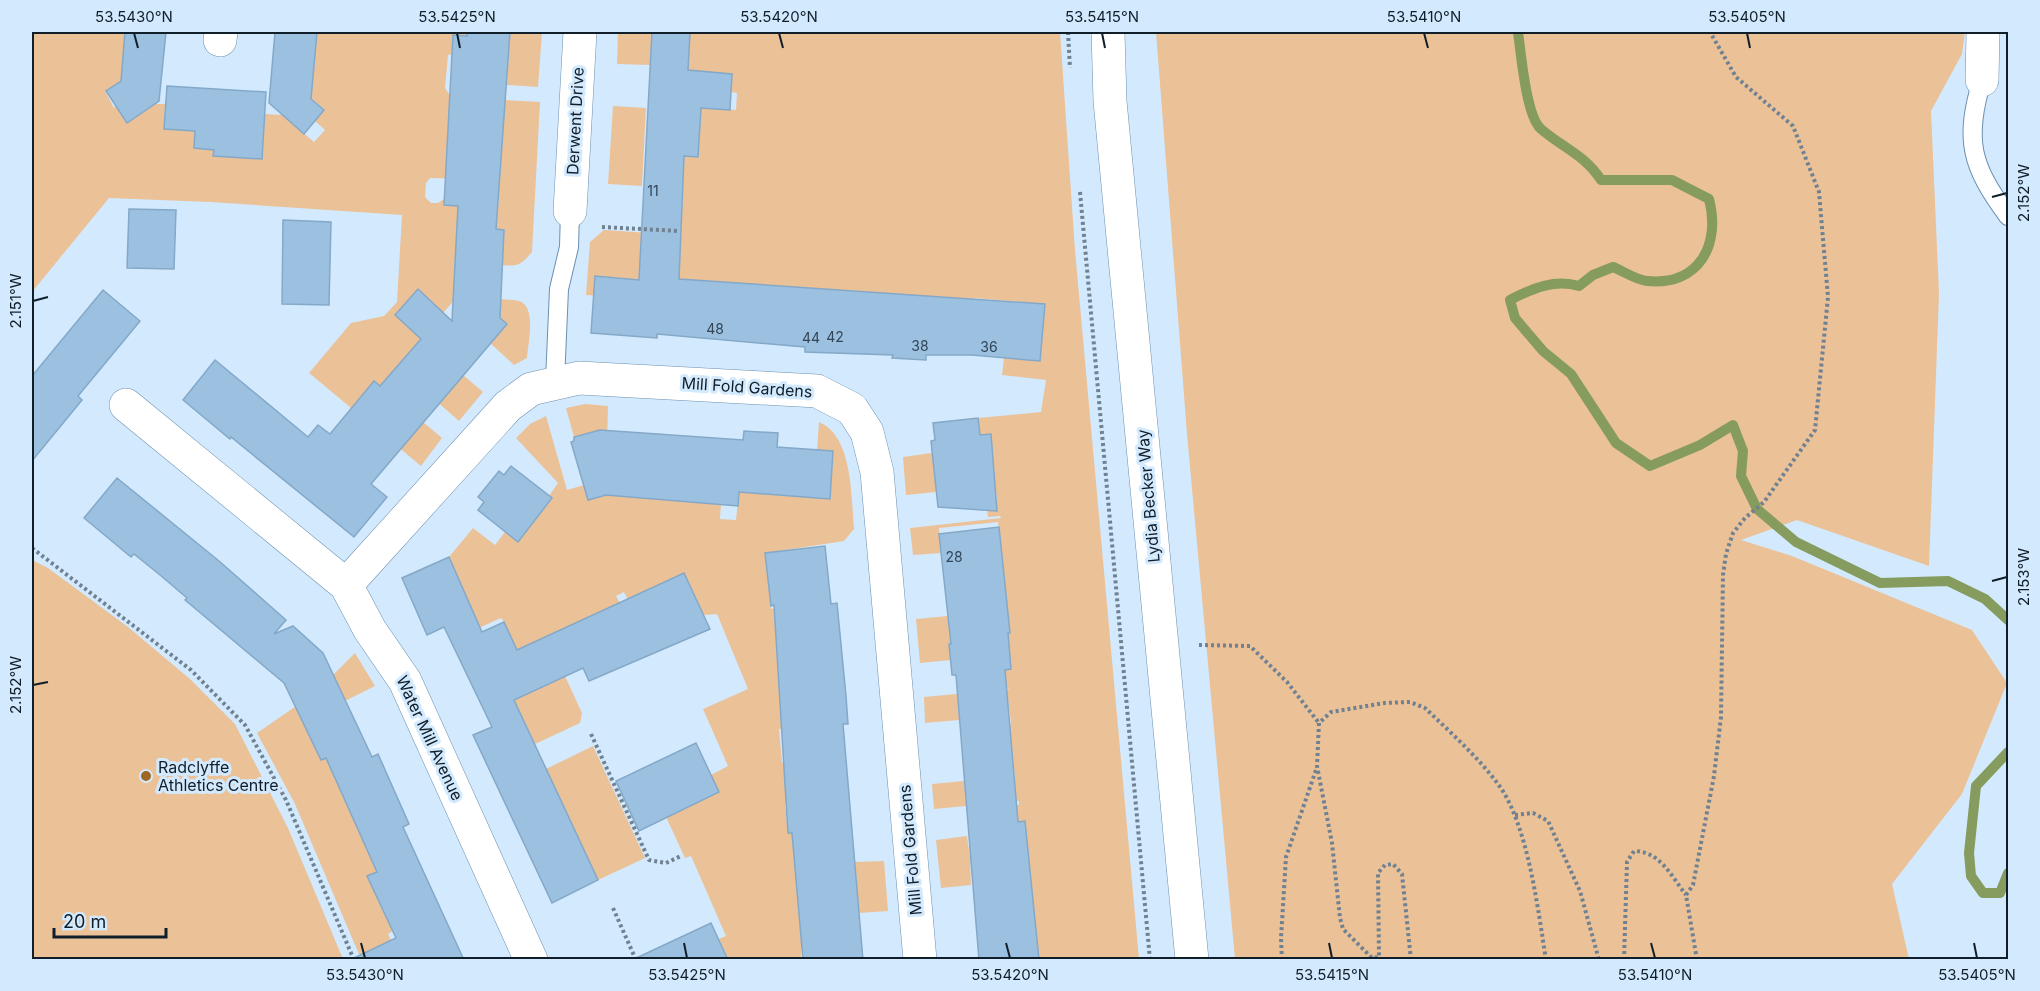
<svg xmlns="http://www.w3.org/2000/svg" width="2040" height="991" font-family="Inter,sans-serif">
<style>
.green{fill:#ebc198}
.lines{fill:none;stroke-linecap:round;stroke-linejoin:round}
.stream{stroke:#859c5e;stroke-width:10}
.building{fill:#9bc0e0;stroke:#84a8c8;stroke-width:1.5}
.lane-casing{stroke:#6c8faf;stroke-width:20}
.street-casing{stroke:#6c8faf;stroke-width:34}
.secondary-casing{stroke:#6c8faf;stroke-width:34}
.path{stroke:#708292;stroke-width:4;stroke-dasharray:3 3;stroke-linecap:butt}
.lane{stroke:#fff;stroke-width:18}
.street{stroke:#fff;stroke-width:33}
.secondary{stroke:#fff;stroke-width:33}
.ticks{fill:none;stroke:#101e2a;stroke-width:2}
.poi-dot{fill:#9f6624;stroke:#d3eafe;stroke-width:2}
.labels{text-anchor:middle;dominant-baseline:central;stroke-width:6;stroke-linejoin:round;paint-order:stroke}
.number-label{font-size:14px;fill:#334658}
.street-label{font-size:16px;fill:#101e2a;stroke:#d3eafe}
.poi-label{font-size:16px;fill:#101e2a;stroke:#d3eafe;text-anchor:start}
.neatline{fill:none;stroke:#101e2a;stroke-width:2}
.ticks-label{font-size:15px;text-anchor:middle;fill:#101e2a}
</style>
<rect width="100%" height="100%" fill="#d3eafe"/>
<g class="green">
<path d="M32 32H125L123 56 130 75 105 91 114 108 116 106 128 122 155 104H165L164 129 195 131 194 148 214 150V156L261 159 265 114 282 115 314 142 325 130 315 121 324 109 302 91 314 68 317 32H467V36L453 35 452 54 448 55 445 88 451 97 460 179 430 178 426 183 425 197 431 203H438L444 199 445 187 449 188V205L498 208 504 100 540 102 532 252C522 264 518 267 502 265L504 230 458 227 466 279 502 281 501 299C508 300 519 299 524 304 535 314 528 344 527 358L514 365 490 343 465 288 443 313 418 290 395 314 422 338 399 364 463 375 483 392 459 421 427 393 386 391 374 381 404 444 423 422 442 438 421 466 309 373 351 323 384 316 397 302 402 215 210 202 109 198 32 292Z"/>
<path d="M510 32H542L538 87 507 85Z"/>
<path d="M618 32H652L650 65 617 64Z"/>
<path d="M690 32H1060L1075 250 1139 959H1039L1028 857 970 863 971 885 941 888 936 840 967 836 970 858 1028 851 1025 821 1015 822 1014 805H1019V801L934 809 932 784 964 781 966 803 1016 798 1014 767 1002 768 1000 725 1011 723 1007 692 958 697 959 720 925 723 924 697 1010 689 1003 687 1001 670 1011 669 1008 639 949 644 951 660 920 663 916 619 948 616 951 639 1010 633 998 522 939 528 941 553 913 555 910 528 1001 518 1000 516 988 517 986 500 997 499 993 468 935 474 936 492 906 495 903 457 932 453 935 471 980 435 978 418 1041 412 1046 380 1002 375 1004 358 1040 361 1045 304 974 298 972 315 586 295 590 242 604 230 681 235 684 156 698 157 701 106 736 110 737 93 731 92 732 74 688 70Z"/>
<path d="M1156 32H1965L1962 54 1931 111 1939 293 1929 566 1797 520 1741 540 1792 556 1972 630 2007 683 1962 794 1892 884 1909 959H1235L1187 434Z"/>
<path d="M613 106 646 108 642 186 608 184Z"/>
<path d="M585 404 608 406 607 443 598 431 574 437 566 408Z"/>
<path d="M546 416 567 490 584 485 588 500 616 492 722 489 720 519 736 520 739 490 830 499 833 451 817 450 819 422C853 436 851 496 854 529L844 541 779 551 767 570 771 609 782 608 792 728 779 729 782 763 797 762 800 802 785 803 788 833 800 832 797 890 857 884 855 862 884 861 888 911 859 913 857 891 816 948 801 949V959H728L719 939 726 936 691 856 685 858 666 817 719 792 711 775 728 766 703 709 748 689 717 614 703 615 628 600 624 592 616 596 620 603 564 674 582 713 580 723 535 744 521 714 510 719 504 622 501 618 472 631 461 585 449 557 473 528 495 545 505 532 518 542 552 499 549 496 558 483 516 438 530 424Z"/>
<path d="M32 560 48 568 128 627 190 679 235 724 288 828 343 959H32Z"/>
<path d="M355 653 375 686 345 701 309 734 321 760 339 752 391 865 368 876 393 931 388 934 391 940 395 939 361 959 295 804 257 733 315 693Z"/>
<path d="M593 746 645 858 598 880 546 769Z"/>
</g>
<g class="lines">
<g class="stream">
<path d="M1518 32C1521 53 1526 116 1541 129 1563 148 1585 155 1601 180H1672L1709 199C1721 245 1699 286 1647 281 1636 280 1623 271 1613 267L1593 275 1579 286C1555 279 1533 288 1510 300L1515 318 1543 351 1571 374 1616 443 1650 466 1700 445 1733 425 1743 451 1741 476 1757 509 1796 542 1880 583 1948 581 1985 599 2008 620"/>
<path d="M2008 752 1976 786 1969 853 1971 876 1983 893H2000L2008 873"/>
</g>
</g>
<g class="building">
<path d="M125 32H166L159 101 127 123 106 91 121 81Z"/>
<path d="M275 32H317L311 99 324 110 304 134 269 103Z"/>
<path d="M467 32H510L496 229 504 230 500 318 507 324 371 484 387 497 354 537 231 437 230 439 183 400 215 360 308 437 318 425 330 434 374 381 380 386 421 339 395 315 418 289 452 321 458 206 444 205 453 35 467 36Z"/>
<path d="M652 32H690L688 70 732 74 730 110 701 108 698 157 684 156 679 279 1045 304 1040 361 972 355H926V360L892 358 893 355 805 352V347L657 334V338L591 333 595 276 639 280Z"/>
<path d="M167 86 266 92 262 159 213 156 214 150 194 148 195 131 164 129Z"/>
<path d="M129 209 176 210 174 269 127 268Z"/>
<path d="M283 220 331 222 329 305 282 304Z"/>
<path d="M103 290 140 321 78 396 82 400 32 461V376Z"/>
<path d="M978 418 980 435 991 434 997 511 938 507 931 441 935 440 933 423Z"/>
<path d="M600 430 743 440 744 431 778 433 777 447 833 451 830 499 739 492 738 506 606 495 588 500 571 442 574 441V437Z"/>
<path d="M511 466 552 498 518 542 478 510 484 502 478 497 499 471 504 475Z"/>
<path d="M117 478 219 561 286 620 274 634 293 626 323 653 372 757 378 754 409 824 403 827 464 960H350L396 938 367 876 377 872 326 758 321 760 284 683 185 600 187 598 160 575 134 554 131 557 84 518Z"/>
<path d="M999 527 1010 633H1008L1011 669 1005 670 1018 822 1025 821 1039 960H979L956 675H952L949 644H951L939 534Z"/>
<path d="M825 546 831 604 837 603 846 696 848 724H843L863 960H803L792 833H788L774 605 771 606 765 553Z"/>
<path d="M449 557 482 632 504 622 517 650 684 573 710 629 589 681 583 668 514 700 598 880 552 903 473 735 492 727 444 627 427 635 402 578Z"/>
<path d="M696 743 719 792 639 831 616 781Z"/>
<path d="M711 923 728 960H632Z"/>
</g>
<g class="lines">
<defs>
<g id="lane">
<path d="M1982 80C1964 140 1971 166 2008 216"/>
<path d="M555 381 559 289 569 247 570 211"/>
</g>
<g id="street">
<path d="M220 40 221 32"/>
<path d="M1982 80 1983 32"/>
<path d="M570 211 580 32"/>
<path d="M126 405 346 585 370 630 405 681 531 960"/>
<path d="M346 585 508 406 531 389 579 378 817 391 852 409 867 432 877 472 920 960"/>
</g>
<path id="secondary" d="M1108 32 1110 101 1192 960"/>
</defs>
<use href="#lane" class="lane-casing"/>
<use href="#street" class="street-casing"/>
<use href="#secondary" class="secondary-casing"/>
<g class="path">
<path d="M1068 32 1070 68"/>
<path d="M1080 192 1150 960"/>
<path d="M602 227 679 231"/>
<path d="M32 548 191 670 245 725 286 800 354 960"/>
<path d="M1199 645 1250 646 1287 682 1319 723"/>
<path d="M591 734 649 860 666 863 681 856"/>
<path d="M1515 815 1533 813 1548 821 1580 891 1599 960"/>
<path d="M613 908 636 960"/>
<path d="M1282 960 1281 938 1286 857 1317 767"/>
<path d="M1411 960 1402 874 1393 864 1385 865 1378 873 1379 957 1372 958 1343 929 1340 918 1332 843 1317 766 1319 723 1331 712 1385 703 1410 702 1425 708C1450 732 1477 756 1498 784 1528 824 1538 910 1546 960"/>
<path d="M1624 960 1627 862 1634 851C1660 851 1672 877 1686 895"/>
<path d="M1697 960 1686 895 1693 885 1714 776 1721 717 1723 575 1726 554 1733 533 1745 518 1764 502 1815 430 1828 297 1819 192 1793 126 1736 77 1710 32"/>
</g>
<use href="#lane" class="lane"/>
<use href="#street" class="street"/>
<use href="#secondary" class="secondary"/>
</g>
<path class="ticks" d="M134 33 138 48M457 33 460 48M779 33 783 48M1102 33 1105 48M1424 33 1428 48M1747 33 1750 48M1992 197 2007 193M33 301 48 297M1992 581 2007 577M33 685 48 682M361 943 365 958M684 943 687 958M1006 943 1010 958M1329 943 1332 958M1651 943 1655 958M1974 943 1977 958"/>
<circle class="poi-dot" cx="146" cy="776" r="6"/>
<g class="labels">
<g class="number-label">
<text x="653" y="190">11</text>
<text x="715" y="328">48</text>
<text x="835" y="336">42</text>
<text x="811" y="337">44</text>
<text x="920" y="345">38</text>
<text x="989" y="346">36</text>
<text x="954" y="556">28</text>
</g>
<g class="street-label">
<text transform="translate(575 121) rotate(-87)">Derwent Drive</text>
<text transform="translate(747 387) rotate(4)">Mill Fold Gardens</text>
<text transform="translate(1148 496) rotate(-95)">Lydia Becker Way</text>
<text transform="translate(430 738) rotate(65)">Water Mill Avenue</text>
<text transform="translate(910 850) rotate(-95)">Mill Fold Gardens</text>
</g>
<g class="poi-label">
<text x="158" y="767">Radclyffe<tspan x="158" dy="18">Athletics Centre</tspan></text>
</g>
</g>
<rect width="2040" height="991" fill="none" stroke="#d3eafe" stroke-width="66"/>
<path d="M54 928v9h112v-9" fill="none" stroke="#101e2a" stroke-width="3"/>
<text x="63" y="928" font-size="18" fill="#101e2a" stroke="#d3eafe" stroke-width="4.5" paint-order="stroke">20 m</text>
<rect x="33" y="33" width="1974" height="925" class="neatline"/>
<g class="ticks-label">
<text x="134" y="22">53.5430°N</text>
<text x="457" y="22">53.5425°N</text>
<text x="779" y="22">53.5420°N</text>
<text x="1102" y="22">53.5415°N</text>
<text x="1424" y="22">53.5410°N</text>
<text x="1747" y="22">53.5405°N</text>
<text transform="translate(2024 193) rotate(-90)" y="5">2.152°W</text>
<text transform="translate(16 301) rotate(-90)" y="5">2.151°W</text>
<text transform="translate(2024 577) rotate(-90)" y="5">2.153°W</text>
<text transform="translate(16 685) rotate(-90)" y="5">2.152°W</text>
<text x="365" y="980">53.5430°N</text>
<text x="687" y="980">53.5425°N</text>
<text x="1010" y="980">53.5420°N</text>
<text x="1332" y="980">53.5415°N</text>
<text x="1655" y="980">53.5410°N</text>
<text x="1977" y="980">53.5405°N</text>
</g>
</svg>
